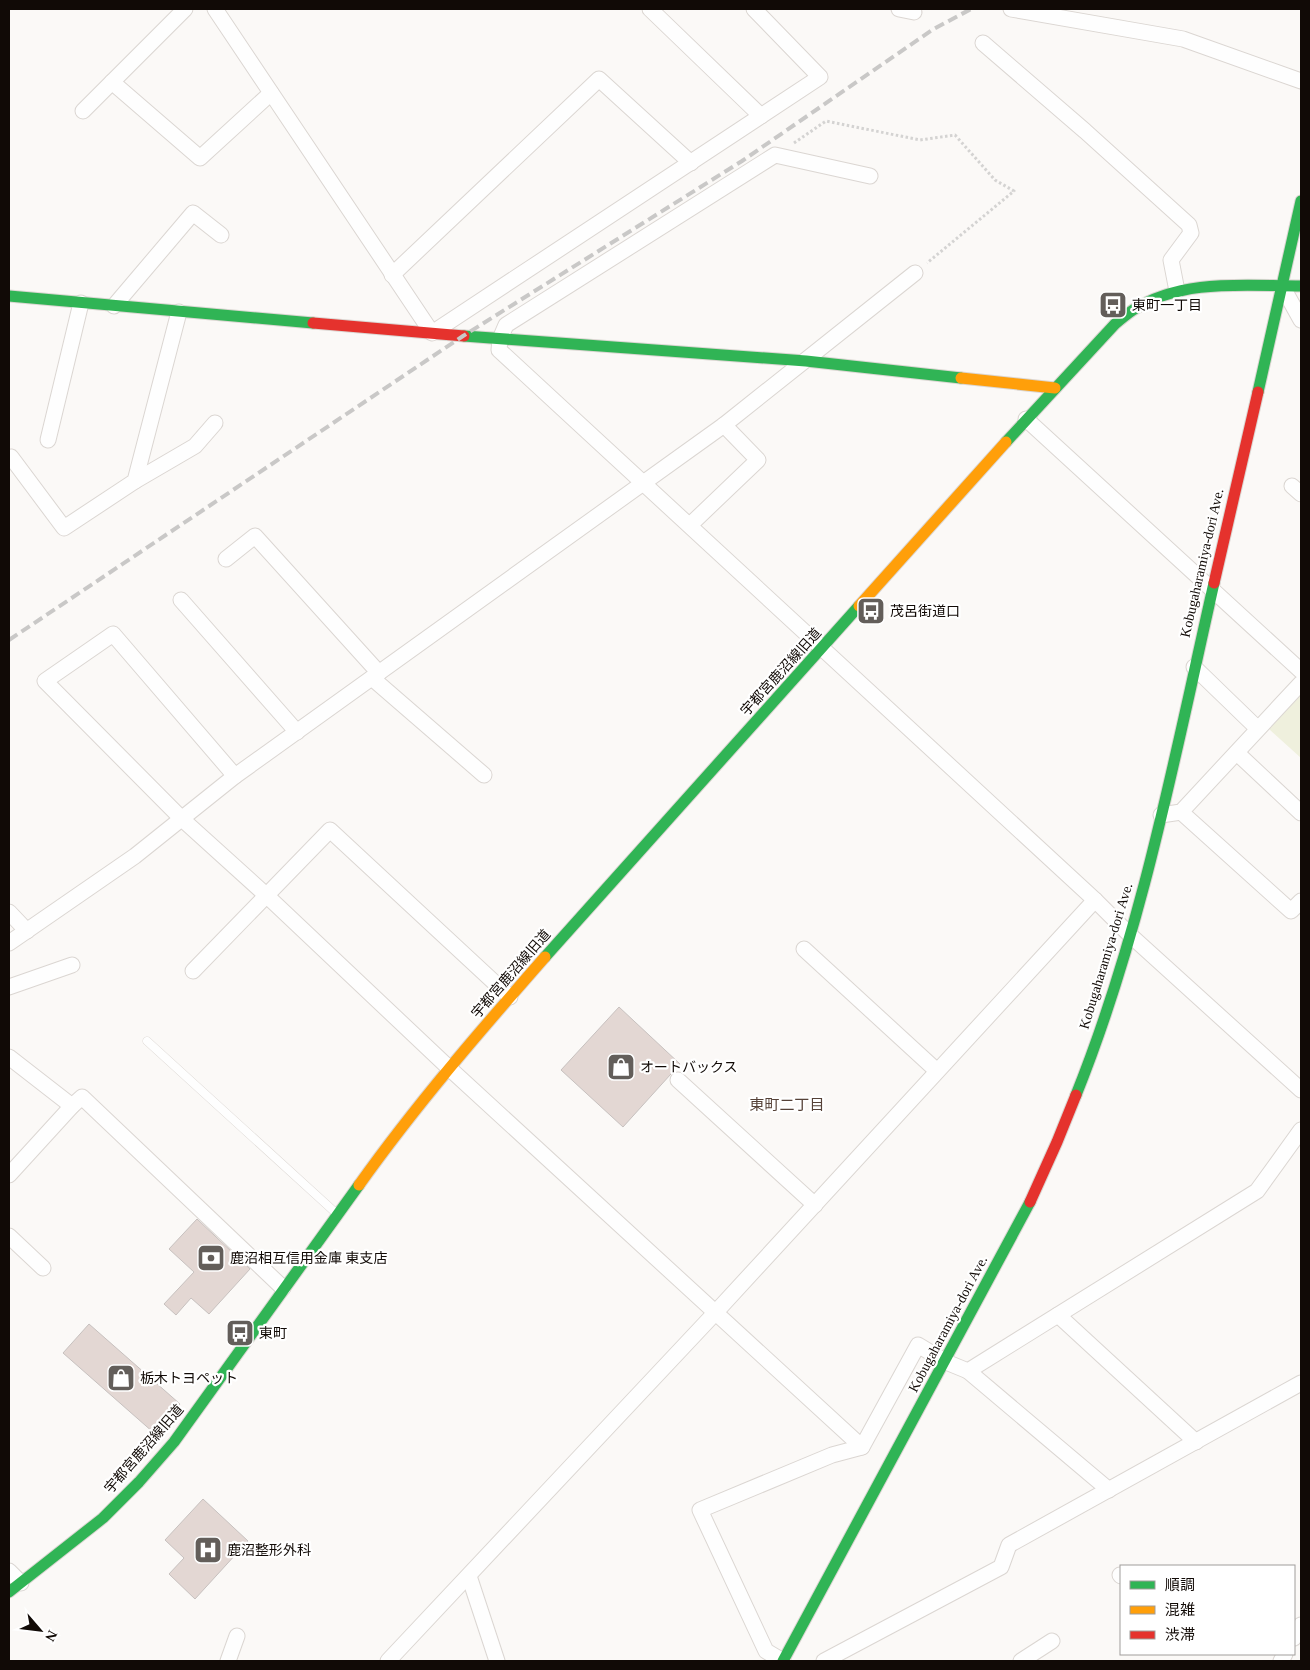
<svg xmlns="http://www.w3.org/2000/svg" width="1310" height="1670" font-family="'Times New Roman','Noto Sans JP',serif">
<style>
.green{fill:#eff0dd}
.building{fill:#e3d7d3;stroke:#c7c1bf}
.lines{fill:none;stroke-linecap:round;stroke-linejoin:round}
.lane-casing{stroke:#dbd6d2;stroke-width:9}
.street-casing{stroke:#dbd6d2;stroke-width:17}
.fast-casing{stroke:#dbd6d2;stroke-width:13}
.slow-casing{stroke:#dbd6d2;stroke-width:13}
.jam-casing{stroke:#dbd6d2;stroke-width:13}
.path{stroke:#d4d3d2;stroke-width:3;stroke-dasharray:2.5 2.5;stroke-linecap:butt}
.lane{stroke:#fefefe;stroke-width:8}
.street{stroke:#fefefe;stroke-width:15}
.fast{stroke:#30b455;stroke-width:11}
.slow{stroke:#ff9f0a;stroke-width:11}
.jam{stroke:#e5322d;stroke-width:11}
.rail{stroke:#c9c8c7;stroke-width:4;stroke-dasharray:10 5;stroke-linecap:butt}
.labels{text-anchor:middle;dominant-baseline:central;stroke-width:4.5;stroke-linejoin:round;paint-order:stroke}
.poi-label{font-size:14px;fill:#110a06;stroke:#fff;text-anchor:start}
.street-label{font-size:14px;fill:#110a06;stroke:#fff}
.neighbourhood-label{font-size:15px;fill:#554137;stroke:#fff}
</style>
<rect width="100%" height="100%" fill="#fbf9f7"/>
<path class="green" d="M1301 694V758L1269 729Z"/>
<g class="building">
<path d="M619 1007 680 1064 623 1127 561 1070Z"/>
<path d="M197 1219 250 1269 209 1314 191 1298 176 1315 164 1304 194 1272 169 1249Z"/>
<path d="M89 1324 180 1404 154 1433 63 1353Z"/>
<path d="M203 1499 248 1541 195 1599 169 1574 184 1558 165 1540Z"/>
</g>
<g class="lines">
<defs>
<path id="lane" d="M147 1041 337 1214"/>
<g id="street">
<path d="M215 9 432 333 820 77 754 9"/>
<path d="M650 9 761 116"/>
<path d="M899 9 914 12"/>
<path d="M1011 9 1183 39 1301 81"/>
<path d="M983 43 1085 131 1189 225 1191 233 1171 260 1177 291"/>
<path d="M112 82 200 158 271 93"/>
<path d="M83 111 185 9"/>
<path d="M870 176 775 155 506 325 500 339 499 350 1095 900 1130 935 1301 1090"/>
<path d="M392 275 599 79 691 163"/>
<path d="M1282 286 1301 320"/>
<path d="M114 306 193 213 221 235"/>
<path d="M1026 419 1301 671"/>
<path d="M48 440 81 303"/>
<path d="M11 457 64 528 135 481 179 312"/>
<path d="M135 481 195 446 215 423"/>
<path d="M1292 486 1301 494"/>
<path d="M690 525 758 460 724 425"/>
<path d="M226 559 255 536 379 673"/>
<path d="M181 600 297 732"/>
<path d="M1194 667 1257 728"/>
<path d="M372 678 484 775"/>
<path d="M1237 753 1301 813"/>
<path d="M235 776 113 634 45 681 182 819 266 895 449 1068 862 1447"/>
<path d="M1181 812 1291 911 1301 901"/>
<path d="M1161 815 1181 812 1301 683"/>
<path d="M9 912 27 931"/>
<path d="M9 943 135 856 235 776 724 425 915 273"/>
<path d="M804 949 937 1071"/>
<path d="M193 971 330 830 510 997"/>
<path d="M9 987 72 965"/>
<path d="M9 1057 72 1106"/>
<path d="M678 1080 815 1205"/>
<path d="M9 1175 72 1106 82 1097 283 1288"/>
<path d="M9 1236 43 1268"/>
<path d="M1058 1315 1196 1442"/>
<path d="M968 1371 1109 1490"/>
<path d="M9 1571 21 1583"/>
<path d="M1120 1575 1121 1576"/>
<path d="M469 1576 497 1661"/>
<path d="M1294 1638 1301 1625"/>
<path d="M228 1661 237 1636"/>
<path d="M388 1661 715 1313 1095 900"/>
<path d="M783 1661 766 1651 700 1510 832 1455 862 1447 918 1345 946 1362 968 1371 1257 1191 1301 1130"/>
<path d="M824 1661 1001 1567 1009 1545 1301 1383"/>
<path d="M1021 1661 1052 1641"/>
<path d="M1281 1661 1285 1654"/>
</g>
<g id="fast">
<path d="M9 296 313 323"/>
<path d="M464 336 806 361 961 378"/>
<path d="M1258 392 1301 201"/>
<path d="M1006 442 1115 324C1121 319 1127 314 1133 310 1183 278 1245 286 1301 286"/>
<path d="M545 957 859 606"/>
<path d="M1076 1095C1142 931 1175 755 1214 583"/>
<path d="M9 1592 103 1518 139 1482 174 1442 359 1185"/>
<path d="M783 1661 1030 1202"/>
</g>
<g id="slow">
<path d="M961 378 1055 388"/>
<path d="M859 606 1006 442"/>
<path d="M359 1185C416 1105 480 1031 545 957"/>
</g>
<g id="jam">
<path d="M313 323 464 336"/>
<path d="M1214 583 1258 392"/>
<path d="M1030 1202 1057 1142 1076 1095"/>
</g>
</defs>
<use href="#lane" class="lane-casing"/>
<use href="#street" class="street-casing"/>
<use href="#fast" class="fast-casing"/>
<use href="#slow" class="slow-casing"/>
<use href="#jam" class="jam-casing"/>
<path class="path" d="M794 143 826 121 920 140 955 135 995 180 1014 191 927 263"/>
<use href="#lane" class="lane"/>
<use href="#street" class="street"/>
<use href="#fast" class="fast"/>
<use href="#slow" class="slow"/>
<use href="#jam" class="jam"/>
<path class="rail" d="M9 640 463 336 742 161 932 30 971 9"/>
</g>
<defs>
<symbol id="bus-square" viewBox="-11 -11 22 22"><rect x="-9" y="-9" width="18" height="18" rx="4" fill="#635e5a" stroke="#fff"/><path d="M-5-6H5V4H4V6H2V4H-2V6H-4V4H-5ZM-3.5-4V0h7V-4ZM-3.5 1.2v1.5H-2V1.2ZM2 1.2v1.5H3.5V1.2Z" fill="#fff"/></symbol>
<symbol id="shop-square" viewBox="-11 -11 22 22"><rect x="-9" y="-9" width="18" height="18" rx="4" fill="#635e5a" stroke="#fff"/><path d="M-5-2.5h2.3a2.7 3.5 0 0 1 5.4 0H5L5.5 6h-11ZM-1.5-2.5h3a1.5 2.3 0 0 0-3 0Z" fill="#fff"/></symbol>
<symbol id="bank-square" viewBox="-11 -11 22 22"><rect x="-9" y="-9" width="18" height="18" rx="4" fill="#635e5a" stroke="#fff"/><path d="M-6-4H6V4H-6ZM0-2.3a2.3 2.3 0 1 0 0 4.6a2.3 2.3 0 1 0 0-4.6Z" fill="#fff"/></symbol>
<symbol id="hospital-square" viewBox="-11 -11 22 22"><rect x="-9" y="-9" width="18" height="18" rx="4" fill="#635e5a" stroke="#fff"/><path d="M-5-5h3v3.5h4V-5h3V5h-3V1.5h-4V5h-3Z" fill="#fff"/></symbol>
</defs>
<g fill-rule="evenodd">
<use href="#bus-square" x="1097" y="289" width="32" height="32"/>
<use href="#bus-square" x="855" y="595" width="32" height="32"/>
<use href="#shop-square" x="605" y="1051" width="32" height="32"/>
<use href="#bank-square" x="195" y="1242" width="32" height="32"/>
<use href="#bus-square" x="224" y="1317" width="32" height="32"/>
<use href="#shop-square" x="105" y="1362" width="32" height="32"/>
<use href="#hospital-square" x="192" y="1534" width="32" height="32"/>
</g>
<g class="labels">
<g class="poi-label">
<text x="1132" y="305">東町一丁目</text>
<text x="890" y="611">茂呂街道口</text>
<text x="640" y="1067">オートバックス</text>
<text x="230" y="1258">鹿沼相互信用金庫 東支店</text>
<text x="259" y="1333">東町</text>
<text x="140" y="1378">栃木トヨペット</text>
<text x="227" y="1550">鹿沼整形外科</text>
</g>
<g class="street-label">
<text transform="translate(1202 563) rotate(-77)">Kobugaharamiya-dori Ave.</text>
<text transform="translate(781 672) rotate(-48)">宇都宮鹿沼線旧道</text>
<text transform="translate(1106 956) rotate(-73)">Kobugaharamiya-dori Ave.</text>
<text transform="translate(511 974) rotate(-49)">宇都宮鹿沼線旧道</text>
<text transform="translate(948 1324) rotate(-62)">Kobugaharamiya-dori Ave.</text>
<text transform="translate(144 1449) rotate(-49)">宇都宮鹿沼線旧道</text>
</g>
<g class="neighbourhood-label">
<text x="787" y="1105">東町二丁目</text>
</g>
</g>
<rect width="1310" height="1670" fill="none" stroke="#110a06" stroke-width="20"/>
<rect x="1120" y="1565" width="175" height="90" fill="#ffffff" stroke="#a09d9b"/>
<rect x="1130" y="1581" width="25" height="8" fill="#30b455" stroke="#a09d9b"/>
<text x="1165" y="1590" font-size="15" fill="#110a06">順調</text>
<rect x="1130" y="1606" width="25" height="8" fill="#ff9f0a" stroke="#a09d9b"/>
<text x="1165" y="1615" font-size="15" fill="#110a06">混雑</text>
<rect x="1130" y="1631" width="25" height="8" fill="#e5322d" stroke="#a09d9b"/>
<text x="1165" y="1640" font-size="15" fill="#110a06">渋滞</text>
<g transform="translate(40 1630) rotate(118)" stroke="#ffffff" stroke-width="4" paint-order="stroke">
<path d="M0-4L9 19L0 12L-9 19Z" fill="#110a06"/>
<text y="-8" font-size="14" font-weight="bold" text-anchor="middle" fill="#110a06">N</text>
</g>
</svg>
